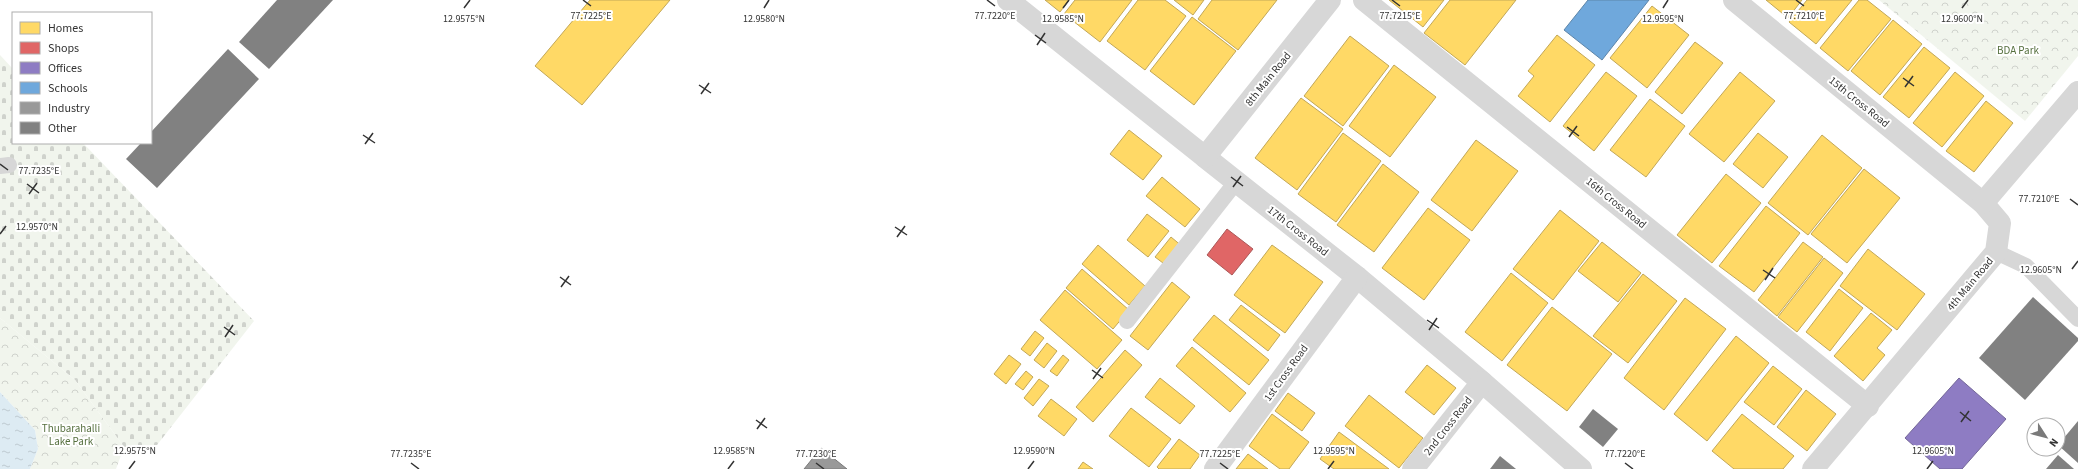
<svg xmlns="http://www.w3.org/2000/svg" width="2078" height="469" font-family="'Source Sans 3',sans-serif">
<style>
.cemetery{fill:url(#cemetery-stones)}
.park{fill:url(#park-crowns)}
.water{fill:url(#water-ripples)}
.homes{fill:#ffd966;stroke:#c2a757}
.shops{fill:#e06666;stroke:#ac5757}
.offices{fill:#8e7cc3;stroke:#736698}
.schools{fill:#6fa8dc;stroke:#5d85a9}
.industry{fill:#999;stroke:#7a7a7a}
.building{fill:#818181}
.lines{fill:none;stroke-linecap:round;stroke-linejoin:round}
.service{stroke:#d7d7d7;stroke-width:16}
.minor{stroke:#d7d7d7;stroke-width:22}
.tertiary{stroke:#d7d7d7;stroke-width:22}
.ticks{fill:none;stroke:#333;stroke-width:1.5}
.labels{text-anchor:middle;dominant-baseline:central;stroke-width:4;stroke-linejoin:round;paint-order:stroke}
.park-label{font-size:11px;fill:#56703f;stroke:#fff}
.street-label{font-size:11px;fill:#333;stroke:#fff}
.ticks-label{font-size:10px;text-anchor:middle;fill:#333;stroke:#fff;stroke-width:4;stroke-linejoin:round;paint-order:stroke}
</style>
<defs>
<pattern id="cemetery-stones" width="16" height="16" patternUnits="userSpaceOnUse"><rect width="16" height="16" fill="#f1f5ed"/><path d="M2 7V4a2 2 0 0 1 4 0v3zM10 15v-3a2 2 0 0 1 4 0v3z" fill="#cfd2cc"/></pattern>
<pattern id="park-crowns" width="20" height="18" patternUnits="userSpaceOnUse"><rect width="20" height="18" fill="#f1f5ed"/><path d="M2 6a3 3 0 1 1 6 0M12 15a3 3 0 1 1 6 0" fill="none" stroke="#cfd2cc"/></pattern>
<pattern id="water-ripples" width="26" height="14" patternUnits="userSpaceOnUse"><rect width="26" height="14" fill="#ddebf3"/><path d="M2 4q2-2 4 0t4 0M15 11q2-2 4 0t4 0" fill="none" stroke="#becad1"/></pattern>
</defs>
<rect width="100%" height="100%" fill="#fff"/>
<path class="cemetery" d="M0 55 13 69V143H83L254 321 157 445 124 447 75 380 0 318Z"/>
<g class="park">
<path d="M1879 0H2078V56L2025 121Z"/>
<path d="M0 318 75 380 124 447 116 469H30L38 449 35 430 0 392Z"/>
</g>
<path class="water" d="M0 392 35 430 38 449 30 469H0Z"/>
<g class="homes">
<path d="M590 0H670L582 105 535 66Z"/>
<path d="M1045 0H1069L1060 12Z"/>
<path d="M1075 0H1132L1100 42 1064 14Z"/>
<path d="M1138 0H1165L1186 16 1145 70 1107 41Z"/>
<path d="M1174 0H1204L1193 15Z"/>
<path d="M1212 0H1277L1238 50 1198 19Z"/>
<path d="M1389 0H1444L1423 27Z"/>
<path d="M1450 0H1516L1465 65 1424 33Z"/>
<path d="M1766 0H1802L1788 18Z"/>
<path d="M1807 0H1852L1816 44 1789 22Z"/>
<path d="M1859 0H1867L1891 19 1848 71 1820 48Z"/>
<path d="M1652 6 1689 35 1647 88 1610 58Z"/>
<path d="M1192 17 1236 51 1194 105 1150 71Z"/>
<path d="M1893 20 1922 44 1880 95 1851 71Z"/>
<path d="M1557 35 1595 65 1550 122 1518 96 1534 76 1528 71Z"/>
<path d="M1350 36 1389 66 1343 126 1304 96Z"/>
<path d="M1695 42 1723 63 1682 114 1655 92Z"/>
<path d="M1924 47 1950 68 1909 118 1883 97Z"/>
<path d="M1394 65 1436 97 1390 157 1349 126Z"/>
<path d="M1606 72 1637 96 1594 151 1563 126Z"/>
<path d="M1740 72 1775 101 1724 162 1689 134Z"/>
<path d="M1955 72 1984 96 1942 147 1913 123Z"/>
<path d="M1301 98 1343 129 1297 190 1255 158Z"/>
<path d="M1650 99 1685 126 1646 177 1610 150Z"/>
<path d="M1986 101 2013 123 1974 172 1946 151Z"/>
<path d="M1129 130 1162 156 1143 180 1110 154Z"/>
<path d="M1343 133 1381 161 1336 222 1298 194Z"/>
<path d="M1758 133 1788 157 1763 188 1733 164Z"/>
<path d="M1822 135 1862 168 1808 235 1768 203Z"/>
<path d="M1476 140 1518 171 1472 231 1431 200Z"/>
<path d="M1383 164 1419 192 1374 252 1337 225Z"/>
<path d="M1864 169 1900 198 1847 263 1811 234Z"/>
<path d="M1726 174 1761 203 1712 263 1677 235Z"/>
<path d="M1162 177 1200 209 1185 227 1146 196Z"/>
<path d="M1766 206 1800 233 1754 292 1719 266Z"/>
<path d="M1428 208 1470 240 1424 300 1382 268Z"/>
<path d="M1560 210 1599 241 1553 300 1513 269Z"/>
<path d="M1147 214 1169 231 1148 257 1127 240Z"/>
<path d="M1171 237 1183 247 1167 266 1155 257Z"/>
<path d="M1602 242 1641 273 1618 302 1578 271Z"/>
<path d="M1803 242 1823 257 1777 316 1758 300Z"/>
<path d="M1098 245 1145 286 1129 305 1082 264Z"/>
<path d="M1272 245 1323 282 1285 333 1234 295Z"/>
<path d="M1868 249 1925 294 1897 330 1840 286Z"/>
<path d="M1824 258 1843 273 1797 332 1778 317Z"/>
<path d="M1082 269 1129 310 1113 329 1066 288Z"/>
<path d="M1511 273 1548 303 1502 361 1465 332Z"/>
<path d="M1643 274 1677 301 1628 363 1593 336Z"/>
<path d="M1172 282 1190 297 1148 350 1130 336Z"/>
<path d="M1839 289 1863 308 1830 351 1806 332Z"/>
<path d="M1065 290 1122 340 1097 369 1040 320Z"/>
<path d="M1685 298 1726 329 1664 410 1624 378Z"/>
<path d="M1241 305 1280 335 1268 351 1229 320Z"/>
<path d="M1552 307 1612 354 1567 411 1507 365Z"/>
<path d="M1871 313 1892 330 1877 348 1885 355 1863 381 1834 356Z"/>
<path d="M1214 315 1269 360 1249 385 1193 340Z"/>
<path d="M1035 331 1044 338 1030 356 1021 349Z"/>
<path d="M1736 336 1769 363 1707 441 1674 414Z"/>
<path d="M1047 343 1057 351 1044 368 1034 360Z"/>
<path d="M1192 347 1246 393 1230 412 1176 366Z"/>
<path d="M1125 350 1142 365 1093 422 1076 407Z"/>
<path d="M1009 355 1021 364 1006 384 994 374Z"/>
<path d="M1063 355 1069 360 1057 376 1050 371Z"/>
<path d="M1427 365 1456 388 1434 415 1405 392Z"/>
<path d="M1773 366 1802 389 1774 425 1744 402Z"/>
<path d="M1026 371 1033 377 1023 390 1015 384Z"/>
<path d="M1160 378 1195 406 1180 424 1145 397Z"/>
<path d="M1039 379 1049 386 1033 406 1024 398Z"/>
<path d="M1806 390 1836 414 1807 451 1777 427Z"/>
<path d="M1288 393 1315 413 1302 431 1275 411Z"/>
<path d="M1369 395 1423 438 1399 468 1345 426Z"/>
<path d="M1051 399 1077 419 1064 436 1038 416Z"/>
<path d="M1131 408 1171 439 1149 467 1109 436Z"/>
<path d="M1272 414 1309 442 1289 469H1280L1249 446Z"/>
<path d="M1742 414 1794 456 1783 469H1734L1712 451Z"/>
<path d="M1339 432 1389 469H1334L1320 459Z"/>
<path d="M1179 439 1200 455 1190 469H1159L1157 467Z"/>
<path d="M1248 454 1268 469H1236Z"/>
<path d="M1083 462 1093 469H1078Z"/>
</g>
<path class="shops" d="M1227 229 1253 249 1232 275 1207 255Z"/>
<path class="offices" d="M1959 378 2006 419 1962 469H1940L1905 438Z"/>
<path class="schools" d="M1588 0H1649L1602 60 1564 30Z"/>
<path class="industry" d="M821 448 847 469H804Z"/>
<g class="building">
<path d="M277 0H333L269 69 239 42Z"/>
<path d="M228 49 259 79 157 188 126 159 141 143H151V132Z"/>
<path d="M2033 297 2078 338V341L2025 400 1979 358Z"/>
<path d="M1593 409 1618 429 1603 447 1579 427Z"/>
<path d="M2078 421V463L2058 445Z"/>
<path d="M2058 455 2074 469H2046Z"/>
<path d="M1500 456 1516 469H1490Z"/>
</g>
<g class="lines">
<g class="service">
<path d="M0 166 9 165"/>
<path d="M1996 252 2026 266 2078 319"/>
<path d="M1127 321 1236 182"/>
</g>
<g class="minor">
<path d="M1364 0 1868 406"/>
<path d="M1734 0 1983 203 2000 223 1996 252 1813 469"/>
<path d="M1205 157 1357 277 1482 382 1581 469"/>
<path d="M1983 203 2078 92"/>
<path d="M1215 469 1357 277"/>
<path d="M1413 469 1482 382"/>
</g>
<path class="tertiary" d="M1008 0 1205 157 1330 0"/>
</g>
<path class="ticks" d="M583 0 591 6M987 0 995 6M1392 0 1400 6M1796 0 1804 6M464 8 470 0M764 8 769 0M1063 8 1069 0M1663 8 1668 0M1962 8 1968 0M1035 35 1046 43M1037 45 1045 33M1903 78 1914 86M699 85 711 93M1905 87 1913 76M701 94 709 83M1567 127 1579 136M363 135 375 143M1569 137 1577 126M365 144 373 133M0 164 8 170M1231 177 1243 186M27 184 39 193M1233 187 1241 176M29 194 37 183M2070 199 2078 205M895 227 907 235M0 234 6 226M897 237 905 226M2072 269 2078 261M1763 270 1775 278M560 277 571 285M1765 280 1773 268M561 287 569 276M1427 320 1439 328M224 327 235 335M1429 330 1437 318M225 337 233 325M1092 370 1103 378M1093 379 1101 368M1960 412 1971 421M756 420 767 428M1961 422 1969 411M757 429 765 418M411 463 419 469M816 463 824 469M1220 463 1228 469M1625 463 1633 469M129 469 135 461M728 469 734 461M1028 469 1034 461M1328 469 1334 461M1927 469 1933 461"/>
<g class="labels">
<g class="park-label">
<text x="2018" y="50">BDA Park</text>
<text x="71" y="428">Thubarahalli<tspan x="71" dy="13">Lake Park</tspan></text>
</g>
<g class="street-label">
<text transform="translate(1268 79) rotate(-51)">8th Main Road</text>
<text transform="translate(1859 102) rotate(39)">15th Cross Road</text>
<text transform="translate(1616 203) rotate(39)">16th Cross Road</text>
<text transform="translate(1298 231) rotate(38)">17th Cross Road</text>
<text transform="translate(1970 284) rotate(-50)">4th Main Road</text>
<text transform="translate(1286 373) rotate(-54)">1st Cross Road</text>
<text transform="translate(1448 426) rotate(-52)">2nd Cross Road</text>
</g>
</g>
<g class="ticks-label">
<text x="995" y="19">77.7220°E</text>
<text x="1400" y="19">77.7215°E</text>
<text x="591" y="19">77.7225°E</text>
<text x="1804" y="19">77.7210°E</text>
<text x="464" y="22">12.9575°N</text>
<text x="764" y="22">12.9580°N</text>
<text x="1063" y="22">12.9585°N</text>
<text x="1663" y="22">12.9595°N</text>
<text x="1962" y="22">12.9600°N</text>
<text x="39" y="174">77.7235°E</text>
<text x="2039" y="202">77.7210°E</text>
<text x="37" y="230">12.9570°N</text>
<text x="2041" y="273">12.9605°N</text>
<text x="135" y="454">12.9575°N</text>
<text x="734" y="454">12.9585°N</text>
<text x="1034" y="454">12.9590°N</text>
<text x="1334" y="454">12.9595°N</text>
<text x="1933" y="454">12.9605°N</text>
<text x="411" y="457">77.7235°E</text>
<text x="816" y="457">77.7230°E</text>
<text x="1220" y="457">77.7225°E</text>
<text x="1625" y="457">77.7220°E</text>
</g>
<rect x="12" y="12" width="140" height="132" fill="#ffffff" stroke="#adadad"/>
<rect x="20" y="22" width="20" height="12" fill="#ffd966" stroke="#adadad"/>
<text x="48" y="32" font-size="12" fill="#333333">Homes</text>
<rect x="20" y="42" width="20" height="12" fill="#e06666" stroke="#adadad"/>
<text x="48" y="52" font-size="12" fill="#333333">Shops</text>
<rect x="20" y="62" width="20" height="12" fill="#8e7cc3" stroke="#adadad"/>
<text x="48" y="72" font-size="12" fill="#333333">Offices</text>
<rect x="20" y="82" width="20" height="12" fill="#6fa8dc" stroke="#adadad"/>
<text x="48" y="92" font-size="12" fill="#333333">Schools</text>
<rect x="20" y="102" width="20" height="12" fill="#999999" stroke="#adadad"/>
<text x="48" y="112" font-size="12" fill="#333333">Industry</text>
<rect x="20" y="122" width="20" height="12" fill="#818181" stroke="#adadad"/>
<text x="48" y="132" font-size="12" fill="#333333">Other</text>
<g transform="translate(2046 437) rotate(126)"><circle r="19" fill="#ffffff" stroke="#adadad"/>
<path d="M0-3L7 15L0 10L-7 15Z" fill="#7a7a7a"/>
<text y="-6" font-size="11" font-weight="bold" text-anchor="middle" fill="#333333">N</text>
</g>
</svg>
